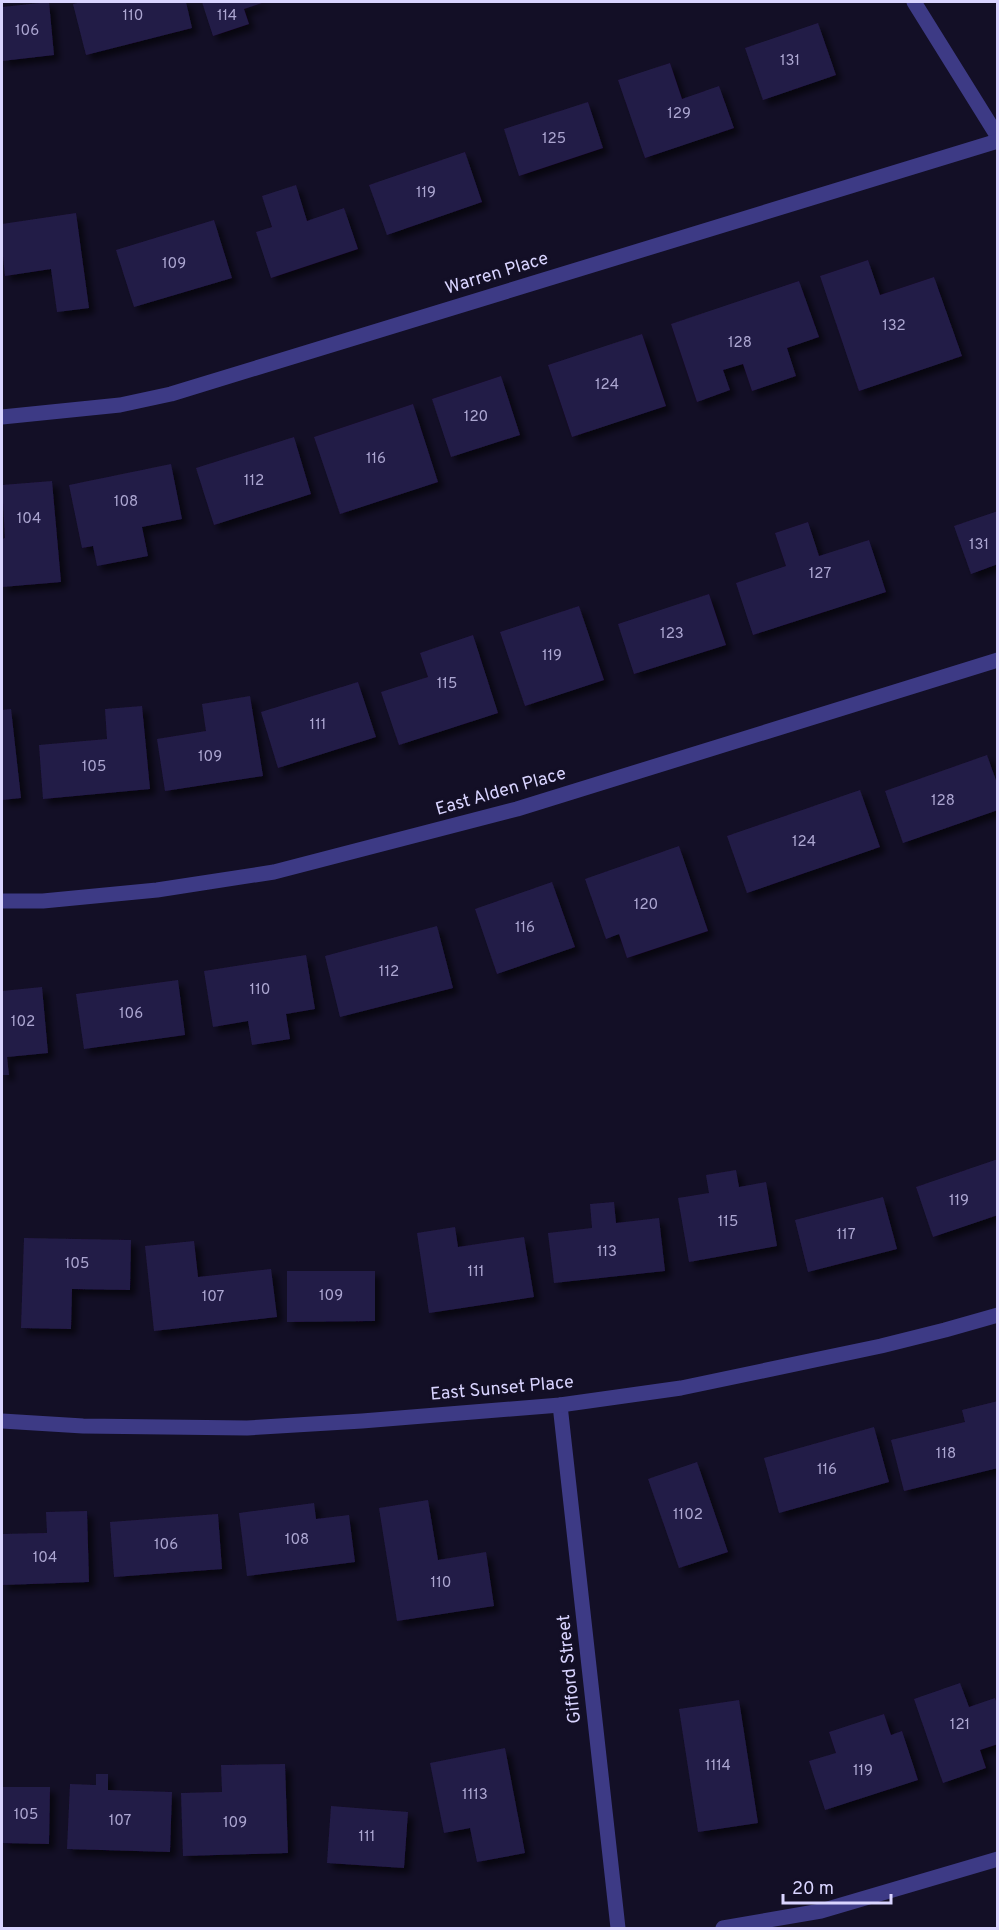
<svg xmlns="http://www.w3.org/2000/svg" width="999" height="1930" font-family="Overpass,sans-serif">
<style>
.building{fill:#241b47;filter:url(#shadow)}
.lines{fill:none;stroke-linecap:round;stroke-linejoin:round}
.minor{stroke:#3d3a85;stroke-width:15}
.labels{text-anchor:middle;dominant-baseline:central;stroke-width:6;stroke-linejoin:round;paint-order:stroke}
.number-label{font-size:15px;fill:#aca6d1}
.street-label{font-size:18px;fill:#d9d4ff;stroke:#130f26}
</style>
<defs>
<filter id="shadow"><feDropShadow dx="5.5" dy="5.5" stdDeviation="3" flood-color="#0009"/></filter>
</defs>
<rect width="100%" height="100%" fill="#130f26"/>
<g class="building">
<path d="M49 2 54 55 2 61V7Z"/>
<path d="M82 2H186L192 28 86 55 73 4Z"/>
<path d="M202 2H265L244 9 249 24 213 36Z"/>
<path d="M818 23 836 75 763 100 745 48Z"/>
<path d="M670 63 682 99 719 86 734 128 645 158 618 80Z"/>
<path d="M588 102 603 148 519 176 504 129Z"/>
<path d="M465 152 482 202 387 235 369 185Z"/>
<path d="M296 185 307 221 344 208 358 249 271 278 256 232 272 227 262 196Z"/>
<path d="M76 213 89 308 57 312 51 269 5 276 2 247V224Z"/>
<path d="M214 220 232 278 134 307 116 250Z"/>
<path d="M868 260 880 295 934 277 962 356 859 391 820 276Z"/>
<path d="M799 281 819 337 787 348 796 376 752 391 743 364 723 370 730 390 697 402 671 324Z"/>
<path d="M642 334 666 406 572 437 548 365Z"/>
<path d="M501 376 520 435 451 457 432 399Z"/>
<path d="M413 404 438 482 340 514 314 437Z"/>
<path d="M294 437 311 494 214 525 196 468Z"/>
<path d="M171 464 182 519 142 527 148 556 97 566 93 546 82 548 69 485Z"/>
<path d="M52 481 61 582 2 587V539L5 538 2 485Z"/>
<path d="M998 511V564L971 574 954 526Z"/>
<path d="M808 522 819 556 869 540 886 592 753 635 736 583 786 566 775 533Z"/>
<path d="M709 594 726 645 634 674 618 624Z"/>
<path d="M579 606 604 680 525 706 500 632Z"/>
<path d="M473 635 498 713 399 745 381 692 428 677 420 653Z"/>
<path d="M358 682 376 737 278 768 261 712Z"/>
<path d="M250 696 263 776 165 791 157 739 206 731 202 704Z"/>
<path d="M142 706 150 789 43 799 39 745 107 739 105 709Z"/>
<path d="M11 709 21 798 2 800V710Z"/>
<path d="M987 755 998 786V810L903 843 885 791Z"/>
<path d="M860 790 880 847 747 893 727 836Z"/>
<path d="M679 846 708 931 627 958 619 934 606 939 585 879Z"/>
<path d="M552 882 575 947 497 974 475 909Z"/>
<path d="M437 926 453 988 340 1017 325 956Z"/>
<path d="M306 955 315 1009 286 1014 290 1039 252 1045 248 1021 213 1027 204 971Z"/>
<path d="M178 980 185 1035 84 1049 76 994Z"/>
<path d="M42 987 48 1053 7 1057 9 1075H2V991Z"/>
<path d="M998 1159V1215L933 1237 916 1187Z"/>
<path d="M736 1170 739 1187 766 1182 777 1246 689 1262 678 1198 709 1193 706 1175Z"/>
<path d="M883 1197 897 1249 808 1272 795 1220Z"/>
<path d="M614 1202 616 1223 659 1218 665 1271 554 1283 548 1233 592 1228 590 1204Z"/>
<path d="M455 1227 458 1247 524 1237 534 1297 429 1313 417 1233Z"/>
<path d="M24 1238 131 1240 130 1290 72 1289 71 1329 21 1328Z"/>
<path d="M194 1241 198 1277 271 1269 277 1317 154 1331 145 1246Z"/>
<path d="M287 1271H375V1321L287 1322Z"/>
<path d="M998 1401V1468L904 1491 891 1440 965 1422 962 1410Z"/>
<path d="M874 1427 889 1482 779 1513 764 1458Z"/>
<path d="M697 1462 728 1552 679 1568 648 1479Z"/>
<path d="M428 1500 438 1560 486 1552 494 1606 397 1621 379 1508Z"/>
<path d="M314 1503 316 1519 349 1515 355 1562 247 1576 239 1513Z"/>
<path d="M87 1511 89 1582 2 1585V1534L47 1533 46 1512Z"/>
<path d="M218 1514 222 1569 114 1577 110 1522Z"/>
<path d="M960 1683 969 1707 995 1698 998 1707V1744L980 1750 986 1768 943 1783 914 1699Z"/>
<path d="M739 1700 758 1823 698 1832 679 1709Z"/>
<path d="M884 1714 891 1735 902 1731 918 1780 825 1810 809 1761 836 1753 829 1732Z"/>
<path d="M505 1748 525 1853 477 1862 470 1828 444 1833 430 1763Z"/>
<path d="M285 1764 288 1853 183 1856 181 1793 222 1792 221 1765Z"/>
<path d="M96 1774H108V1790L172 1792 170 1852 67 1849 70 1784 96 1785Z"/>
<path d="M2 1787H50L49 1844 2 1843Z"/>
<path d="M331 1806 408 1812 404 1868 327 1863Z"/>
</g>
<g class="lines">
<g class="minor">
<path d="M914 2 998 137"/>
<path d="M2 417 120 405 171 394 998 141"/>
<path d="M2 901H43L157 890 274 872 517 809 998 660"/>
<path d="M560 1405 618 1928"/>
<path d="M2 1421 83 1426 247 1428 362 1421 560 1405 681 1388 881 1346 945 1330 998 1315"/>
<path d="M723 1928 821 1911 998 1859"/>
</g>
</g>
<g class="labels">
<g class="number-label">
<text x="133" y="16">110</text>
<text x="227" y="16">114</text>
<text x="27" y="31">106</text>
<text x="790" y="61">131</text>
<text x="679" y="114">129</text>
<text x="554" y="139">125</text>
<text x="426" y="193">119</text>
<text x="174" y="264">109</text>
<text x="894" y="326">132</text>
<text x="740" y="343">128</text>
<text x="607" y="385">124</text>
<text x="476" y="417">120</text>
<text x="376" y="459">116</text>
<text x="254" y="481">112</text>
<text x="126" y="502">108</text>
<text x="29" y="519">104</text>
<text x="979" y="545">131</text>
<text x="820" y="574">127</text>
<text x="672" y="634">123</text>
<text x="552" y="656">119</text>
<text x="447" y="684">115</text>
<text x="318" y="725">111</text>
<text x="210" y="757">109</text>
<text x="94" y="767">105</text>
<text x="943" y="801">128</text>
<text x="804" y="842">124</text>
<text x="646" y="905">120</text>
<text x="525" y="928">116</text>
<text x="389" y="972">112</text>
<text x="260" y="990">110</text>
<text x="131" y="1014">106</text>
<text x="23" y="1022">102</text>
<text x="959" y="1201">119</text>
<text x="728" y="1222">115</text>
<text x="846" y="1235">117</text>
<text x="607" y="1252">113</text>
<text x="77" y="1264">105</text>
<text x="476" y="1272">111</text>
<text x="331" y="1296">109</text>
<text x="213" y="1297">107</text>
<text x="946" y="1454">118</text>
<text x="827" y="1470">116</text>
<text x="688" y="1515">1102</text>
<text x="297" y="1540">108</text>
<text x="166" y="1545">106</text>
<text x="45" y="1558">104</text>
<text x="441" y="1583">110</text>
<text x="960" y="1725">121</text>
<text x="718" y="1766">1114</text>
<text x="863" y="1771">119</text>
<text x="475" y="1795">1113</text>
<text x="26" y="1815">105</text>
<text x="120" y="1821">107</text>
<text x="235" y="1823">109</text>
<text x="367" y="1837">111</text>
</g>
<g class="street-label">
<text transform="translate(497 274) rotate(-17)">Warren Place</text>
<text transform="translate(501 792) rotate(-16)">East Alden Place</text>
<text transform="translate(502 1389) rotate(-5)">East Sunset Place</text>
<text transform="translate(570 1669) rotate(-96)">Gifford Street</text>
</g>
</g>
<rect width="999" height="1930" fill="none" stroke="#d9d4ff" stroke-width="6"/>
<path d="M783 1894v9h108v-9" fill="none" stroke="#d9d4ff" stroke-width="3"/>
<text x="792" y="1894" font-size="18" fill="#d9d4ff" stroke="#130f26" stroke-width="4.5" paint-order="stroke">20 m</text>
</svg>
